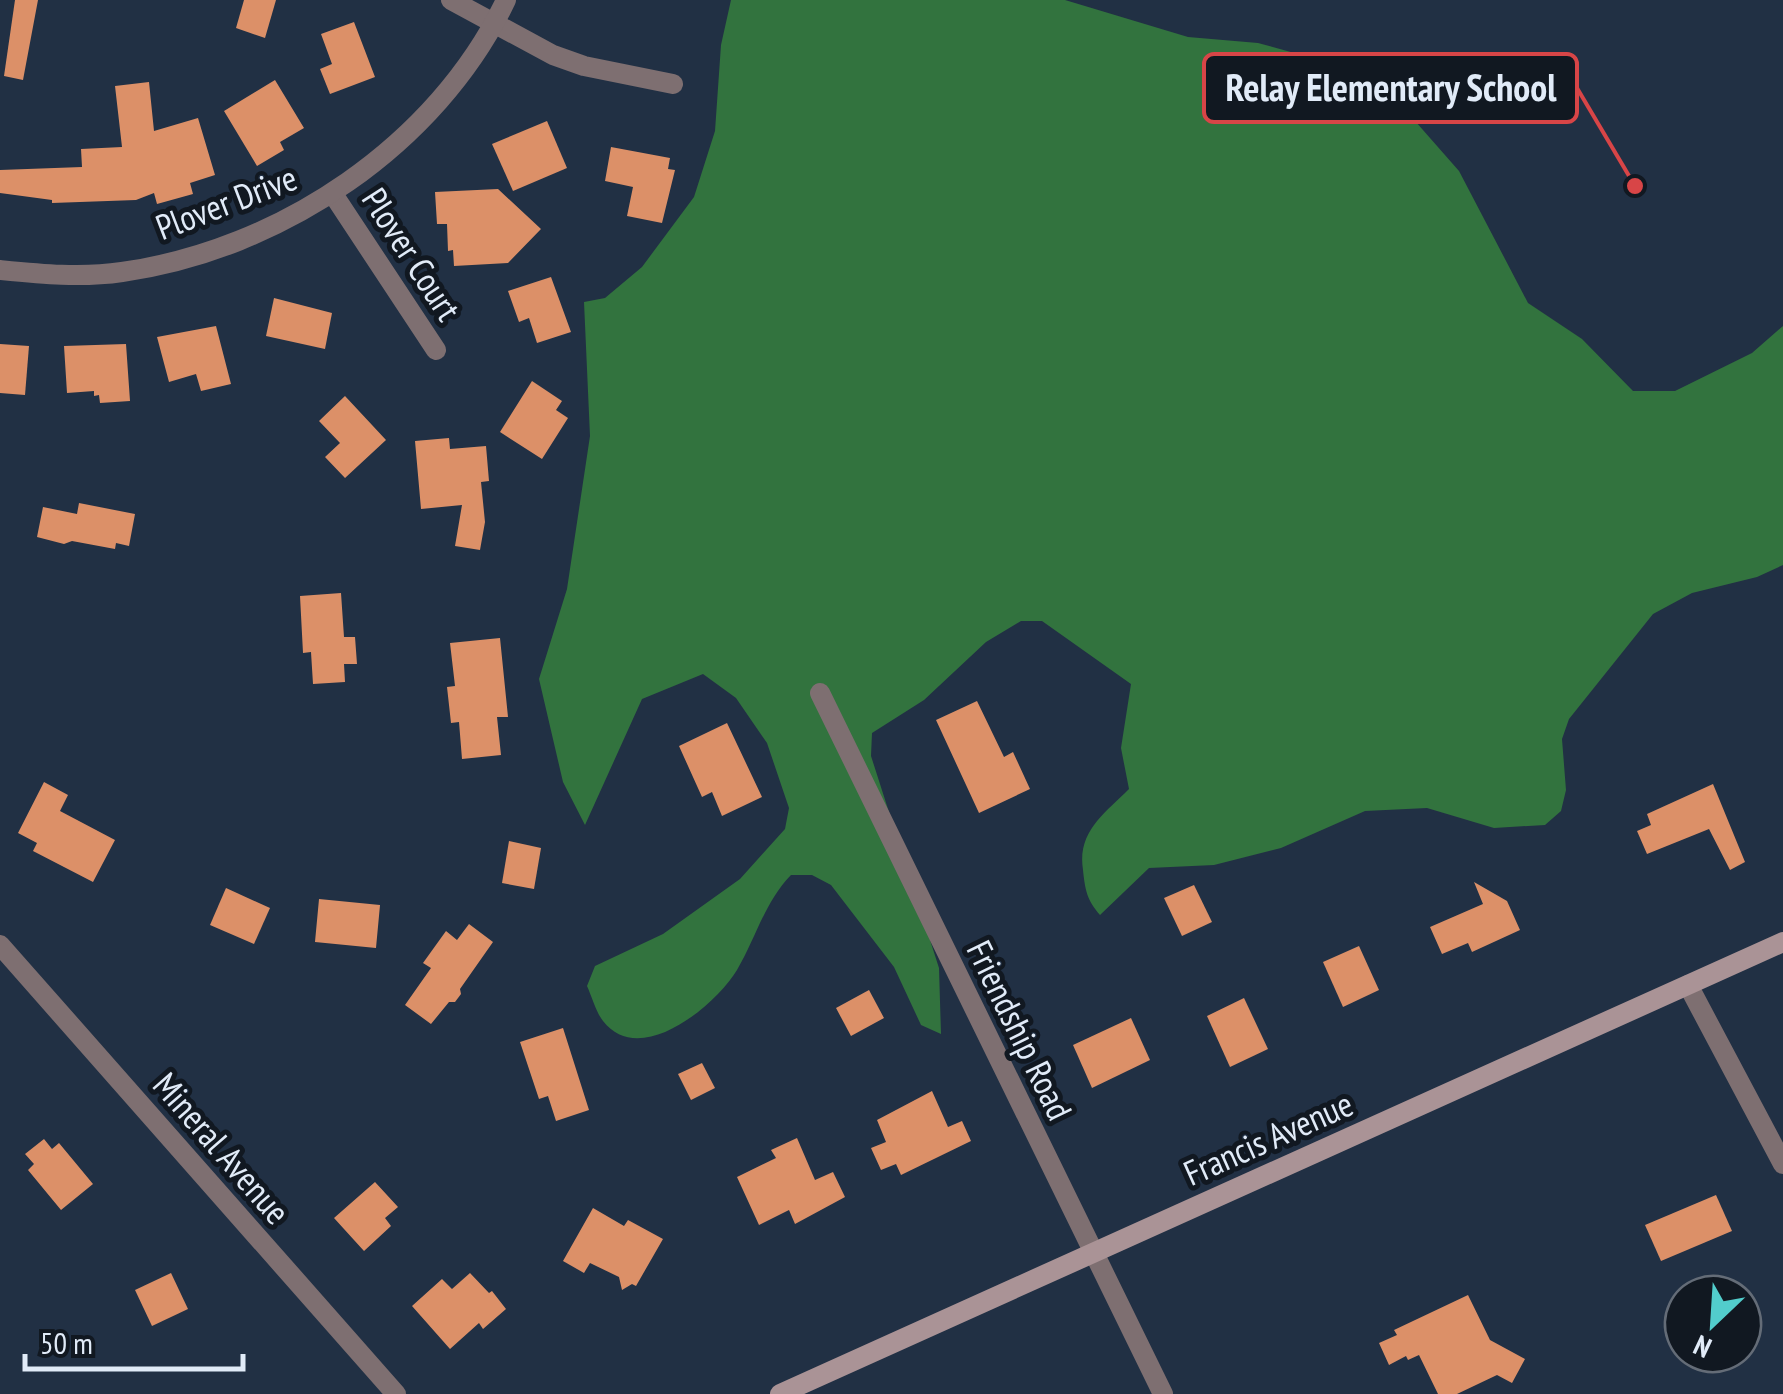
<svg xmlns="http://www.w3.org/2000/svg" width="1783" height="1394" font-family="'PT Sans Narrow',sans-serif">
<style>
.forest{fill:#32733e}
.building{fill:#dc9068}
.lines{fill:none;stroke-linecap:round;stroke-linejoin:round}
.street{stroke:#7e6f71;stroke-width:20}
.secondary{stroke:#aa9396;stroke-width:20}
.labels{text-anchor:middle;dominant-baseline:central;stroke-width:10;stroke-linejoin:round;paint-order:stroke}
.street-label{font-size:35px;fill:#e1ebf8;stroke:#111821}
.leader{fill:none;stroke:#d84547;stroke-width:4}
.callout-dot{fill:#d84547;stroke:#111821;stroke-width:4}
.callout{fill:#111821;stroke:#d84547;stroke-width:4}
.callout-label{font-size:38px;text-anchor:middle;font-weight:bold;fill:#e1ebf8}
</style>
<rect width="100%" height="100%" fill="#213044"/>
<path class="forest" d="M731 0H1065L1188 37 1258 43 1316 59 1401 105 1459 171 1528 303 1582 339 1633 391H1675L1752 353 1783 326V565L1757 577 1692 593 1653 614 1569 719 1562 739 1566 790 1561 811 1545 825 1494 828 1427 808 1365 811 1281 848 1214 865 1149 868 1100 915C1087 900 1085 890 1083 870 1077 832 1104 814 1129 789L1121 748 1131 684 1042 621H1021L986 642 924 700 872 733 871 756 939 968 941 1034 921 1025 894 967 831 885 812 875H791C764 903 756 938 737 970 716 1005 640 1069 603 1021 596 1012 592 997 587 986L595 966 663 934 740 879 785 829 789 808 767 743 736 698 703 674 642 699 585 825 563 782 539 679 567 589 590 436 584 302 605 298 642 267 694 197 715 131 721 45Z"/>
<g class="building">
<path d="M15 0H38L23 80 4 76Z"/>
<path d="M244 0H276L265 38 236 28Z"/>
<path d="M354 22 375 77 330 94 320 69 332 64 321 34Z"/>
<path d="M275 80 304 128 280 142 284 150 257 166 224 111Z"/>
<path d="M149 82 154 131 198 118 215 175 190 183 193 194 157 204 154 193 136 200 52 203V200L0 193V170L82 167 81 149 122 147 115 86Z"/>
<path d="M547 121 567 168 513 191 492 144Z"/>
<path d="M611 147 670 158 668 169 675 170 662 223 627 216 633 187 605 181Z"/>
<path d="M498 189 541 229 508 263 454 266 453 250 448 251 447 224H437L435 192Z"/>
<path d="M551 277 571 332 537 343 529 318 519 322 508 291Z"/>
<path d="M274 298 332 313 325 349 266 336Z"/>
<path d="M216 326 231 384 201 391 196 374 169 382 157 337Z"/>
<path d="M0 344 29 346 25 395 0 393Z"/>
<path d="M126 344 130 401 100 403 99 395 94 396V391L67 393 64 346Z"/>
<path d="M532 381 562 401 556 410 568 418 542 459 500 432Z"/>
<path d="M345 396 386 440 345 478 325 457 340 443 319 421Z"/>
<path d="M449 438 450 449 486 446 489 481 481 482 485 522 480 550 455 546 462 505 421 509 415 441Z"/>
<path d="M79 503 135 514 129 546 116 543 115 549 72 541 64 544 37 537 43 507 77 514Z"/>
<path d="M341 593 344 637H355L357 664H344L345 682 313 684 311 652 303 653 300 596Z"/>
<path d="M500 638 508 717H497L501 755 462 759 459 722 451 723 447 687 455 686 450 643Z"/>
<path d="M977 701 1004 757 1013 752 1030 789 979 813 936 720Z"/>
<path d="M727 723 762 797 722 816 712 792 702 797 679 746Z"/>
<path d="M44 782 68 795 60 811 115 840 93 882 33 851 37 843 18 833Z"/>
<path d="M1713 784 1745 862 1730 870 1709 829 1647 854 1637 831 1651 825 1647 814Z"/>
<path d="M509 841 541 848 534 889 502 883Z"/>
<path d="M1474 882 1507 901 1520 930 1472 952 1468 943 1442 954 1430 927 1483 904Z"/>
<path d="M1194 885 1212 922 1182 936 1164 898Z"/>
<path d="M226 888 270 908 254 944 210 925Z"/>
<path d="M319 899 380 905 376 948 315 942Z"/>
<path d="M469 924 493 942 460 989 461 994 455 1002H449L431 1024 405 1005 431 968 423 963 446 931 457 940Z"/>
<path d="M1359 946 1379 990 1343 1007 1323 962Z"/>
<path d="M869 990 884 1018 851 1036 836 1008Z"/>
<path d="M1244 998 1268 1049 1230 1067 1207 1016Z"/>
<path d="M1131 1018 1150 1060 1092 1088 1073 1045Z"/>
<path d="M563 1028 589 1110 556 1121 548 1096 539 1099 520 1042Z"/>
<path d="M702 1063 715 1088 691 1100 678 1074Z"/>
<path d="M932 1091 948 1127 962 1121 971 1141 901 1175 896 1164 881 1170 871 1148 886 1142 877 1120Z"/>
<path d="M797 1138 815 1180 833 1172 845 1197 795 1224 789 1210 759 1225 737 1177 776 1158 771 1150Z"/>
<path d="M44 1139 52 1149 59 1143 93 1184 61 1210 28 1170 34 1164 25 1154Z"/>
<path d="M375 1182 398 1207 385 1218 391 1226 364 1251 334 1218Z"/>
<path d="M1716 1195 1732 1231 1661 1261 1645 1225Z"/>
<path d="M593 1208 624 1226 628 1220 663 1239 636 1286 632 1284 622 1290 619 1277 590 1263 584 1273 563 1261Z"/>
<path d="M171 1273 188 1309 152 1326 135 1290Z"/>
<path d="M470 1273 489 1293 492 1291 506 1309 483 1329 479 1323 450 1349 412 1306 442 1279 452 1289Z"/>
<path d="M1468 1295 1490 1340 1525 1359 1512 1383 1497 1375 1457 1394H1438L1419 1355 1408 1360 1406 1356 1389 1365 1379 1343 1397 1335 1394 1330Z"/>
</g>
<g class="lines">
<g class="street">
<path d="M451 0 553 55 584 66 673 84"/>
<path d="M333 194 436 350"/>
<path d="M0 270C41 274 81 278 122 272 280 250 437 145 506 0"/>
<path d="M820 693 1163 1394"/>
<path d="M0 945 396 1394"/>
<path d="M1688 985 1783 1164"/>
</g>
<path class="secondary" d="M780 1394 1783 942"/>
</g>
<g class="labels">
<g class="street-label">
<text transform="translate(226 202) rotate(-21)">Plover Drive</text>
<text transform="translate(412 254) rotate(57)">Plover Court</text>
<text transform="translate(1020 1030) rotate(64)">Friendship Road</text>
<text transform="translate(1268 1138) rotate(-24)">Francis Avenue</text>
<text transform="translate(222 1148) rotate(49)">Mineral Avenue</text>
</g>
</g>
<path class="leader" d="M1635 186L1577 88"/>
<circle class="callout-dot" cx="1635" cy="186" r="10"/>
<rect class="callout" x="1204" y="54" width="373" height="68" rx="10"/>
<g class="callout-label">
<text x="1391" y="101">Relay Elementary School</text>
</g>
<g transform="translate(1713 1324) rotate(205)"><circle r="48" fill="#111821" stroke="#646c77" stroke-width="2.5"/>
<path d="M0-8L18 38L0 25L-18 38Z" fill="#52cdcc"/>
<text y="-15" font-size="28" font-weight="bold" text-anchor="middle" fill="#e1ebf8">N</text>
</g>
<path d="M25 1354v15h218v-15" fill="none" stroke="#e1ebf8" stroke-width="5"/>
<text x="40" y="1354" font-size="30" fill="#e1ebf8" stroke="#111821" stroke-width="8" paint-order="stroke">50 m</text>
</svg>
